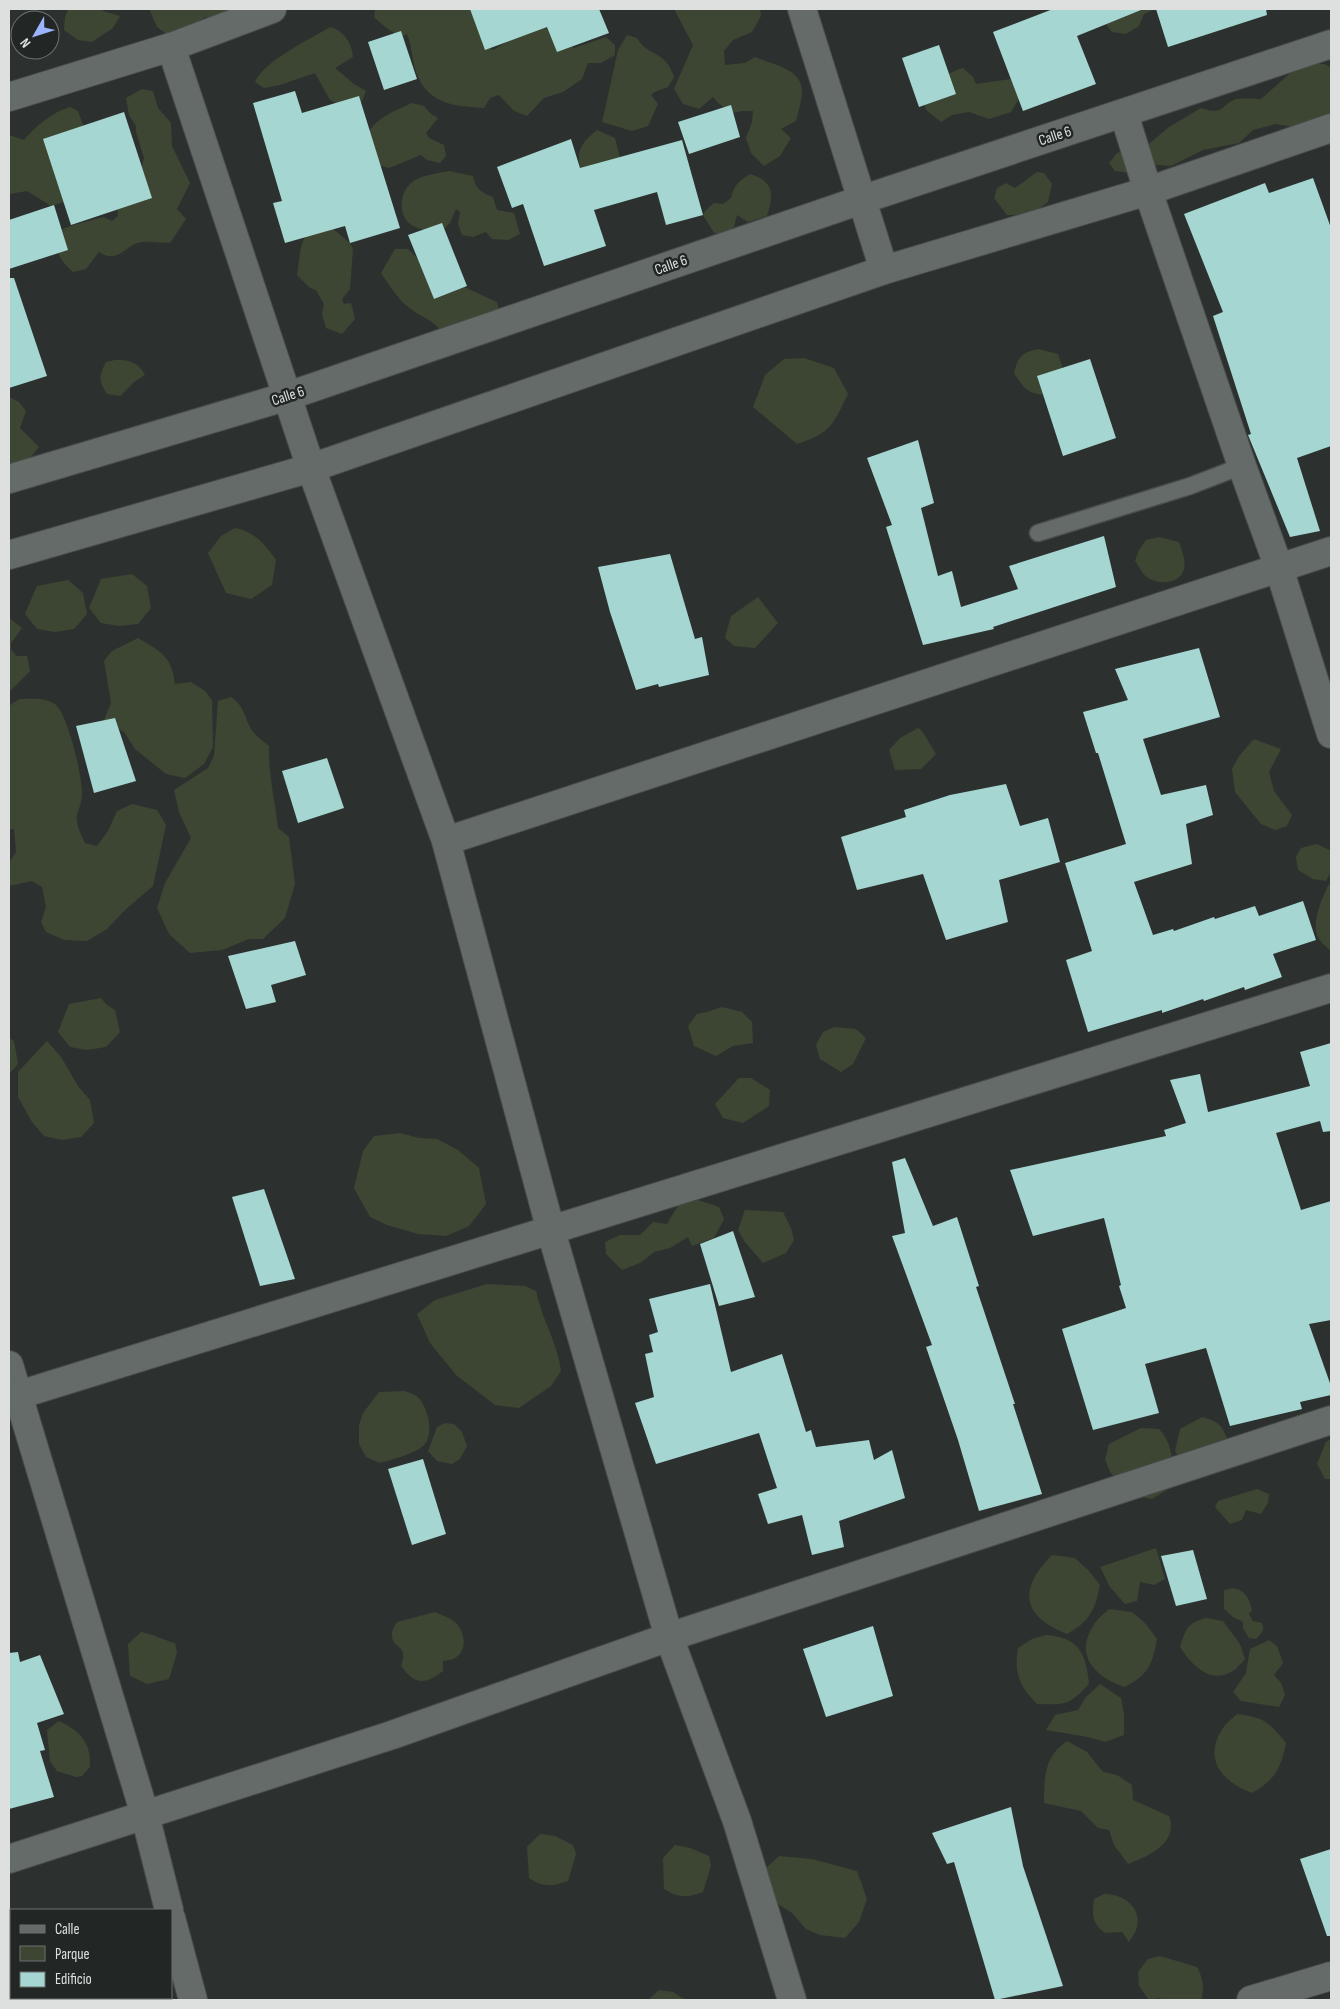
<svg xmlns="http://www.w3.org/2000/svg" width="1340" height="2009" font-family="'Sofia Sans Condensed',sans-serif">
<style>
.green{fill:#3d4632}
.building{fill:#a5d6d1}
.lines{fill:none;stroke-linecap:round;stroke-linejoin:round}
.lane-casing{stroke:#484d4b;stroke-width:19}
.street-casing{stroke:#484d4b;stroke-width:30}
.lane{stroke:#656b68;stroke-width:16}
.street{stroke:#656b68;stroke-width:28}
.labels{text-anchor:middle;dominant-baseline:central;stroke-width:5;stroke-linejoin:round;paint-order:stroke}
.street-label{font-size:15px;fill:#dde0df;stroke:#222725}
</style>
<rect width="100%" height="100%" fill="#2c312f"/>
<g class="green">
<path d="M68 9H103V11L120 16 113 28 92 42 78 40 64 30 65 17Z"/>
<path d="M149 9H263L219 19 205 17 201 20 202 30 169 36 157 27Z"/>
<path d="M375 9H474C477 27 477 39 493 50 509 41 523 29 539 19L558 33 574 48 606 37 615 45V55L601 63H588L582 79 563 92 544 98 527 116 514 111 499 95 490 98 484 108C455 106 428 105 416 72 412 60 412 46 407 34L400 37 384 26 374 17Z"/>
<path d="M674 9H760L761 16 752 32 733 40 724 51 725 65 745 63 755 57C769 63 797 68 801 85 804 96 798 111 796 121L781 129 791 138 780 156 764 166 751 153 746 138 752 122 753 111H742L733 113 719 104 713 97 699 109 683 104 674 89 693 45Z"/>
<path d="M1107 9H1156L1144 14 1139 26 1126 34 1112 32 1104 22Z"/>
<path d="M330 27C344 30 352 44 353 57L335 68 354 84 366 91 362 101 346 108 330 100 315 73 280 85 264 88 255 82C265 60 309 40 330 27Z"/>
<path d="M627 35 637 38C649 58 665 49 674 77L668 87 654 92 651 95 658 104 648 126 632 131 602 122 618 50Z"/>
<path d="M1309 64H1324L1331 67V136L1311 130 1276 124 1253 130 1239 143 1203 150 1171 166 1147 164 1130 173 1115 171 1109 163 1117 153 1131 149 1144 148 1169 127 1201 108C1226 117 1222 102 1237 99 1245 98 1254 99 1261 99L1296 68Z"/>
<path d="M963 68 973 77 976 84 1011 79 1022 94 1011 112 989 119 969 112 952 115 941 122 926 110 924 103C934 84 940 75 963 68Z"/>
<path d="M142 89 153 91 158 108 171 123 172 146 190 183 177 209 186 219 170 243C161 243 151 241 142 242 125 244 119 265 99 252L86 269 73 272C59 259 57 254 54 235 64 225 88 222 103 217L112 221 118 216 117 206 144 187 142 166 144 158 136 132V126L129 115 126 98Z"/>
<path d="M412 103 424 106 431 114 438 118 426 133 429 138 444 145 446 156 440 163 427 160 421 155 389 168 378 165 368 132C380 116 394 111 412 103Z"/>
<path d="M70 107 78 111 83 125 76 137 64 202 51 206 27 191 9 194V135L24 140C35 126 53 112 70 107Z"/>
<path d="M597 130 615 138 620 158 587 188C578 161 571 150 597 130Z"/>
<path d="M449 171 473 176C476 190 481 192 493 197L497 210 514 213 520 234 508 240 492 239 486 232 473 237 462 235 458 224 460 212 456 209 450 223 439 233C430 231 421 230 413 226 396 216 399 190 415 180 425 175 438 173 449 171Z"/>
<path d="M1037 172 1044 173 1052 184 1048 202C1035 212 1023 215 1007 215L994 198 997 188 1006 183 1015 188Z"/>
<path d="M750 174C774 181 774 194 767 216L748 222 737 215 734 227 727 235 714 233 703 215 706 210 714 203 723 204 731 198C733 186 739 181 750 174Z"/>
<path d="M326 223 350 243 353 249 350 289 342 299 344 304 351 303 355 319 342 334 326 328 322 314 324 304 316 290 310 288 297 275C301 251 298 231 326 223Z"/>
<path d="M395 249H408L418 259 434 299 464 287 497 302 500 315 442 332C431 318 424 319 411 309 398 300 390 286 381 273Z"/>
<path d="M1038 349 1058 354 1062 366V383L1045 395C1026 393 1024 388 1014 373 1018 357 1021 353 1038 349Z"/>
<path d="M804 358 834 368 848 394C833 425 831 433 797 444L753 407 765 375 784 359Z"/>
<path d="M115 360C130 360 138 362 145 375L134 382 120 396 107 394C98 380 99 376 106 362Z"/>
<path d="M9 397 19 402 26 411 20 428 39 447 28 461 11 464 9 463Z"/>
<path d="M235 528C256 533 263 542 276 560L272 585 251 599 226 593 208 553 221 536Z"/>
<path d="M1159 537 1179 542C1182 551 1186 560 1184 569 1180 585 1157 585 1147 577 1142 574 1139 566 1135 561L1139 550 1146 540Z"/>
<path d="M132 574 147 586 151 608 138 624 119 626 101 623 89 608 101 579Z"/>
<path d="M68 580 83 593 87 614 74 629 55 632 37 629 25 614 37 586Z"/>
<path d="M758 597 778 623 755 648 734 646 725 638 731 616Z"/>
<path d="M9 618 22 628 11 643V649L16 656H27L30 671 9 692Z"/>
<path d="M138 638C160 651 172 656 175 684L191 682 205 691 212 700 213 747 204 764 185 778 166 774 135 749 124 732 104 720 111 703 104 661 112 651Z"/>
<path d="M231 697C247 708 244 721 254 733 258 738 265 742 269 746 268 774 275 800 278 828L289 837 295 884 285 918 263 939H249L222 950 190 953 169 934 157 908 165 883 191 838 179 812 174 790 208 768 214 756 218 701Z"/>
<path d="M19 699C30 699 47 697 56 705 68 715 83 779 82 795 82 802 79 808 77 814 75 824 81 834 85 843L97 846 108 831 117 811 132 804 157 810 166 825 153 886 125 910 107 929 87 941 64 940 46 932 41 922 46 907 42 887 32 881 9 886V863L16 852 14 829 9 830V706Z"/>
<path d="M918 728 922 731 936 754 921 769 895 770 889 750 900 738Z"/>
<path d="M1254 739 1281 749 1269 772 1274 791 1292 815 1287 826 1275 830 1261 824 1235 792 1232 769 1239 756Z"/>
<path d="M1317 844 1331 851V872L1326 881 1313 879 1298 870 1296 857 1301 848Z"/>
<path d="M1329 884 1331 885V951C1328 948 1322 944 1319 939 1310 924 1322 898 1329 884Z"/>
<path d="M101 998 106 1004 115 1010 120 1032 106 1047 87 1050 70 1047 58 1032 69 1004Z"/>
<path d="M722 1007 742 1012 752 1022 753 1043 733 1046 716 1056 694 1046 688 1026 697 1014 707 1012Z"/>
<path d="M834 1027 856 1029 866 1038 853 1064 841 1072 820 1059 816 1045 823 1032Z"/>
<path d="M9 1038 14 1041 18 1064 9 1074Z"/>
<path d="M47 1041 61 1057 78 1086 90 1100 94 1123 81 1137 62 1140 44 1136 32 1122 18 1097V1072Z"/>
<path d="M739 1078H751L770 1090 769 1106 743 1123 723 1118 715 1104Z"/>
<path d="M400 1133 419 1138 437 1139 458 1150 479 1168 486 1204 469 1226 446 1236 418 1234 387 1225 370 1217 354 1188 363 1151 374 1136Z"/>
<path d="M698 1200 719 1207 724 1219 714 1238 692 1246 688 1237 670 1248 654 1252 640 1263 622 1270 606 1254 605 1242 620 1235H640L653 1222 667 1224 679 1204Z"/>
<path d="M745 1210 783 1212 791 1228 794 1240 786 1253 763 1263 745 1242 738 1230Z"/>
<path d="M487 1284 525 1286 536 1291C539 1302 542 1314 547 1325 553 1341 559 1354 561 1371L551 1386 519 1408 495 1405 456 1375 430 1343 417 1314 435 1300Z"/>
<path d="M405 1391C410 1393 416 1395 419 1398 428 1409 435 1435 423 1446 412 1455 393 1459 380 1463L366 1457 359 1444V1425L363 1413 379 1392Z"/>
<path d="M1202 1417C1221 1422 1222 1426 1229 1443L1182 1464 1175 1451 1180 1429Z"/>
<path d="M445 1423 454 1424 462 1432 467 1446 460 1459 452 1464 437 1461 428 1451 437 1427Z"/>
<path d="M1141 1428 1159 1429C1176 1448 1172 1465 1170 1488L1152 1499 1131 1495 1110 1472 1105 1459 1109 1444Z"/>
<path d="M1331 1439V1479H1325L1317 1464 1326 1442Z"/>
<path d="M1257 1489 1269 1494 1268 1503 1261 1514 1246 1510 1242 1520 1230 1524 1215 1507 1218 1501Z"/>
<path d="M1156 1548 1165 1579 1154 1585 1140 1582 1137 1601 1125 1604 1110 1587 1100 1567Z"/>
<path d="M1052 1555 1075 1558 1088 1570 1100 1585C1095 1610 1090 1621 1067 1634 1021 1616 1018 1589 1052 1555Z"/>
<path d="M1233 1588C1246 1591 1249 1598 1252 1610L1249 1614 1253 1621 1262 1623C1265 1631 1261 1634 1256 1639L1249 1638 1243 1628V1622L1233 1617 1224 1609V1590Z"/>
<path d="M1109 1609 1132 1612 1145 1623 1157 1639C1153 1664 1148 1675 1125 1687 1094 1677 1073 1654 1095 1623 1098 1618 1105 1613 1109 1609Z"/>
<path d="M435 1612C441 1615 451 1618 456 1623 465 1632 468 1651 455 1658 452 1660 447 1660 443 1661V1671C425 1685 415 1685 401 1666 410 1643 391 1650 392 1634 392 1630 395 1625 397 1622Z"/>
<path d="M1206 1618 1223 1621 1240 1644 1245 1659C1241 1663 1236 1670 1231 1672 1209 1684 1191 1664 1180 1647 1186 1629 1187 1623 1206 1618Z"/>
<path d="M141 1632C153 1634 163 1640 175 1643L177 1653 169 1679 147 1684 130 1676 128 1644Z"/>
<path d="M1046 1635C1079 1637 1086 1654 1089 1684 1069 1705 1066 1705 1037 1704 1019 1686 1014 1674 1018 1648L1032 1639Z"/>
<path d="M1269 1640 1277 1646 1283 1663 1274 1675 1281 1683 1285 1695 1279 1707 1241 1701 1233 1692 1246 1673 1250 1649Z"/>
<path d="M1100 1684 1121 1698 1124 1714V1735L1105 1742C1087 1735 1066 1734 1046 1730L1055 1715 1078 1710 1086 1697Z"/>
<path d="M1237 1714C1265 1718 1268 1721 1286 1743 1281 1768 1275 1780 1252 1793 1223 1782 1202 1760 1223 1728 1226 1723 1233 1718 1237 1714Z"/>
<path d="M59 1721C80 1731 91 1742 90 1767L82 1776 76 1777 57 1771 50 1761 47 1730Z"/>
<path d="M1067 1741 1087 1752 1103 1772 1117 1775 1132 1785 1133 1800 1169 1816C1179 1843 1149 1856 1128 1864L1114 1845 1109 1830 1098 1828 1081 1811 1044 1803C1044 1787 1044 1765 1055 1752 1058 1748 1063 1744 1067 1741Z"/>
<path d="M540 1834 555 1836 573 1845 576 1854 568 1881C552 1887 543 1887 529 1878L527 1847Z"/>
<path d="M675 1845 690 1848 709 1856 711 1866 703 1892C688 1898 679 1898 664 1889L663 1858Z"/>
<path d="M779 1856 812 1859 857 1871 867 1899 859 1922 845 1938 820 1935 806 1929 792 1913 775 1902 766 1868Z"/>
<path d="M1104 1894C1122 1893 1142 1907 1137 1927 1136 1932 1132 1937 1129 1942L1122 1932 1105 1933C1092 1924 1092 1914 1094 1899Z"/>
<path d="M1160 1956 1197 1967C1203 1979 1205 1988 1201 2000H1162L1160 1998 1149 2000 1139 1986 1138 1972 1148 1959Z"/>
<path d="M659 1990 673 1992 682 1998 690 2000H648Z"/>
<path d="M101 1998H144L145 2000H102Z"/>
</g>
<g class="building">
<path d="M470 9H599L609 33 557 52 547 27 485 50Z"/>
<path d="M1053 9H1141V10L1077 36 1096 84 1023 111 993 32Z"/>
<path d="M1156 9H1266L1267 15 1168 47Z"/>
<path d="M401 31 417 79 384 90 368 42Z"/>
<path d="M939 45 956 94 919 107 902 58Z"/>
<path d="M295 91 302 113 359 96 400 228 350 243 345 226 285 243 273 203 282 201 253 103Z"/>
<path d="M731 105 740 137 689 154 678 122Z"/>
<path d="M124 112 152 198 71 225 43 139Z"/>
<path d="M571 139 580 168 682 140 703 215 666 225 657 192 594 210 606 246 544 266 523 204 512 208 497 167Z"/>
<path d="M1313 178 1331 228V446L1297 458 1320 531 1290 537 1248 435 1251 434 1213 316 1223 312 1184 214 1265 183 1269 193Z"/>
<path d="M54 205 68 250 9 269V220Z"/>
<path d="M442 223 467 286 434 299 408 235Z"/>
<path d="M9 278H14L47 376 9 388Z"/>
<path d="M1090 359 1116 438 1063 456 1037 376Z"/>
<path d="M918 440 934 503 921 508 938 576 952 571 961 607 1018 589 1009 566 1104 536 1116 587 993 627 994 629 923 645 886 527 892 525 867 458Z"/>
<path d="M670 554 695 639 702 637 709 675 659 687 658 684 636 690 610 612 598 567Z"/>
<path d="M1199 648 1220 717 1143 739 1161 795 1206 785 1213 815 1186 824 1192 864 1134 882 1153 935 1173 929 1174 931 1214 917 1215 919 1255 906 1259 916 1303 901 1316 940 1273 954 1282 977 1245 990 1244 987 1204 1001 1203 999 1162 1013V1010L1088 1032 1066 960 1092 951 1065 863 1126 844 1098 753H1096L1083 712 1128 700 1115 669Z"/>
<path d="M115 718 136 781 94 793 76 726Z"/>
<path d="M327 758 344 808 298 823 282 771Z"/>
<path d="M1006 784 1020 826 1048 818 1060 862 999 880 1008 922 946 940 923 874 857 890 841 837 906 817 904 810 950 795Z"/>
<path d="M295 941 306 975 271 985 276 1002 246 1009 228 956Z"/>
<path d="M1331 1043V1131L1323 1132 1320 1121 1276 1133 1301 1210 1331 1201V1320L1309 1324 1331 1386V1395L1300 1402 1302 1409 1230 1426 1206 1348 1145 1364 1159 1413 1093 1430 1062 1329 1126 1308 1119 1286 1121 1285 1104 1218 1033 1236 1010 1170 1166 1136 1164 1130 1186 1123 1170 1080 1200 1074 1208 1112 1310 1086 1300 1052Z"/>
<path d="M905 1158 933 1226 957 1217 979 1286 976 1287 1015 1404H1013L1042 1494 979 1511 958 1440 926 1347 932 1345 892 1236 905 1233 892 1162Z"/>
<path d="M264 1189 295 1279 260 1286 232 1197Z"/>
<path d="M733 1231 755 1297 719 1306 700 1244Z"/>
<path d="M710 1284 731 1372 782 1354 806 1432 811 1430 816 1447 869 1440 874 1460 892 1450 905 1498 839 1521 844 1547 812 1555 802 1515 768 1524 758 1494 777 1488 759 1433 656 1464 635 1403 654 1397 645 1354 653 1352 649 1335 658 1332 649 1299Z"/>
<path d="M423 1459 446 1534 412 1545 388 1469Z"/>
<path d="M1193 1550 1207 1599 1176 1606 1161 1556Z"/>
<path d="M873 1626 893 1696 826 1717 803 1649Z"/>
<path d="M18 1652 20 1662 40 1655 64 1714 37 1723 45 1750 40 1751 54 1797 9 1809V1653Z"/>
<path d="M1011 1807 1023 1866 1063 1986 995 2000 954 1862 947 1864 932 1833Z"/>
<path d="M1331 1849V1936H1327L1300 1859Z"/>
</g>
<g class="lines">
<defs>
<path id="lane" d="M1038 533 1190 486 1242 466"/>
<g id="street">
<path d="M802 9 884 270"/>
<path d="M171 47 311 468 446 841 551 1231 669 1637 737 1821 792 2000"/>
<path d="M9 97 171 47 272 9"/>
<path d="M1124 114 1148 191 1242 466 1279 568 1331 734"/>
<path d="M9 479 288 396 861 200 1331 44"/>
<path d="M9 555 311 468 884 270 1148 191 1331 128"/>
<path d="M446 841 1331 551"/>
<path d="M9 1365 145 1815 169 1910"/>
<path d="M9 1398 1331 988"/>
<path d="M9 1859 392 1735 669 1637 1331 1420"/>
<path d="M171 1918 193 2000"/>
<path d="M1251 2000 1331 1976"/>
</g>
</defs>
<use href="#lane" class="lane-casing"/>
<use href="#street" class="street-casing"/>
<use href="#lane" class="lane"/>
<use href="#street" class="street"/>
</g>
<g class="labels">
<g class="street-label">
<text transform="translate(1055 136) rotate(-18)">Calle 6</text>
<text transform="translate(671 265) rotate(-19)">Calle 6</text>
<text transform="translate(288 396) rotate(-18)">Calle 6</text>
</g>
</g>
<rect width="1340" height="2009" fill="none" stroke="#dde0df" stroke-width="20"/>
<rect x="10" y="1909" width="162" height="90" fill="#222725" stroke="#6d716f"/>
<rect x="20" y="1925" width="25" height="8" fill="#656b68" stroke="#6d716f"/>
<text x="55" y="1934" font-size="15" fill="#dde0df">Calle</text>
<rect x="20" y="1946" width="25" height="15" fill="#3d4632" stroke="#6d716f"/>
<text x="55" y="1959" font-size="15" fill="#dde0df">Parque</text>
<rect x="20" y="1972" width="25" height="15" fill="#a5d6d1" stroke="#6d716f"/>
<text x="55" y="1984" font-size="15" fill="#dde0df">Edificio</text>
<g transform="translate(35 35) rotate(231)"><circle r="24" fill="#222725" stroke="#6d716f"/>
<path d="M0-4L9 19L0 12L-9 19Z" fill="#9cb4fd"/>
<text y="-8" font-size="14" font-weight="bold" text-anchor="middle" fill="#dde0df">N</text>
</g>
</svg>
